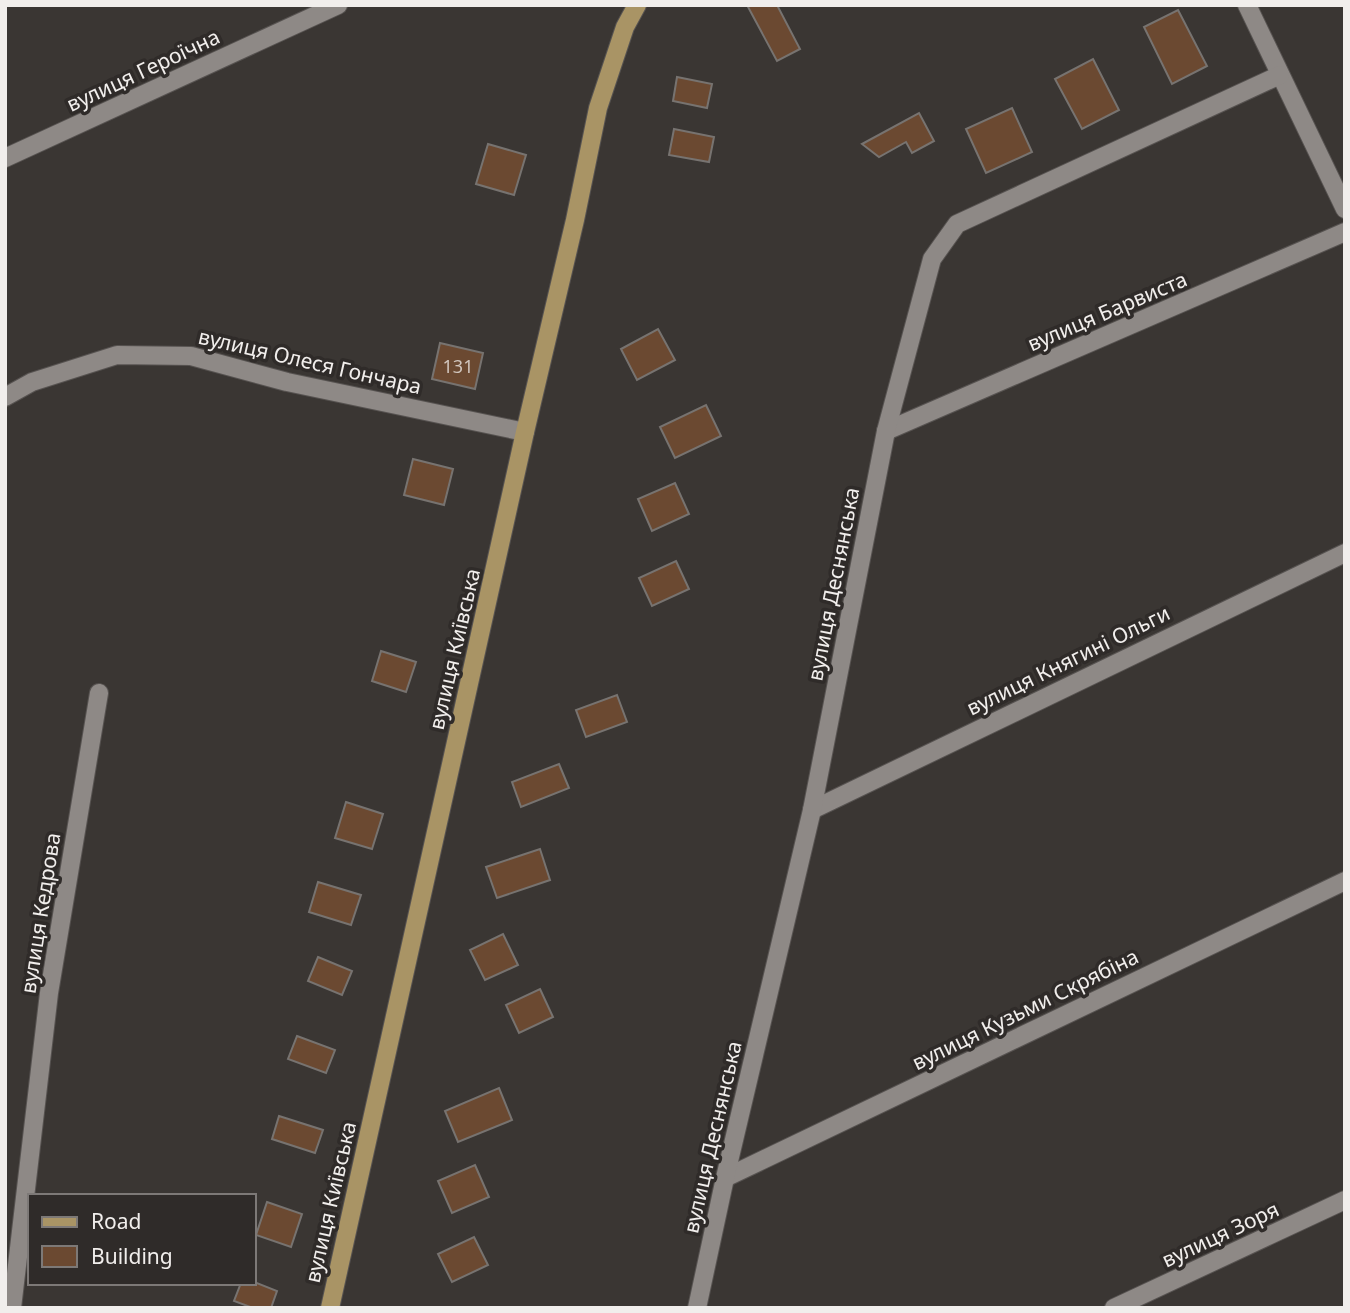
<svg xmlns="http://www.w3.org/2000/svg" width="1350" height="1313" font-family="'Noto Sans',sans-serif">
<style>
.building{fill:#6b4931;stroke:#777370;stroke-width:2}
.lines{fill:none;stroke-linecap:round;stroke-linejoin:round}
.street-casing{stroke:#575351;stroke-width:20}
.secondary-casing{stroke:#575351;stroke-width:20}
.street{stroke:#8e8986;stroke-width:18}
.secondary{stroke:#a99465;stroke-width:18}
.labels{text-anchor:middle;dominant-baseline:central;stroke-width:7;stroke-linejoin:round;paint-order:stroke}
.number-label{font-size:18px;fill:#d0c5bd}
.street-label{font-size:21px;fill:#f1eeec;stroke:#2f2b29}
</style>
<rect width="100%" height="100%" fill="#3a3633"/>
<g class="building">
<path d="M747 5H777L800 49 777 61Z"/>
<path d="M1178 10 1207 66 1172 84 1144 27Z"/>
<path d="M1093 59 1119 110 1082 129 1055 79Z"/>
<path d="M677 77 712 84 707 108 673 101Z"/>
<path d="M1012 108 1032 152 986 173 966 129Z"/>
<path d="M919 113 934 141 912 153 906 142 879 157 862 144Z"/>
<path d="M674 129 714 137 709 162 669 155Z"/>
<path d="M488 144 526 155 514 195 476 184Z"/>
<path d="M658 329 675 360 637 380 621 349Z"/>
<path d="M440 343 483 353 475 389 432 379Z"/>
<path d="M706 405 721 436 675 458 660 427Z"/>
<path d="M413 459 453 469 444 505 404 495Z"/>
<path d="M675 483 689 514 652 531 638 499Z"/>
<path d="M676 561 689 589 652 606 639 578Z"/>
<path d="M381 651 416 662 406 692 372 681Z"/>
<path d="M617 695 627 722 586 737 576 710Z"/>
<path d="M559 764 569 788 521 807 512 782Z"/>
<path d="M346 802 383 814 372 849 335 838Z"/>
<path d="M540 849 550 880 497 898 486 867Z"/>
<path d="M318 882 361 895 351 925 309 912Z"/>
<path d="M503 934 518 965 485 980 470 950Z"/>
<path d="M318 957 352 971 342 995 308 981Z"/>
<path d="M540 989 553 1017 519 1033 506 1005Z"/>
<path d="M297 1036 335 1050 326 1073 288 1059Z"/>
<path d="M499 1088 512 1120 458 1142 445 1111Z"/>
<path d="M279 1116 323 1130 315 1153 272 1139Z"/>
<path d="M475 1165 489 1197 452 1213 438 1181Z"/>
<path d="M267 1202 302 1214 291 1247 256 1235Z"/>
<path d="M474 1237 488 1265 452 1282 438 1254Z"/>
<path d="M254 1282 277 1291 271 1308H253L234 1301 241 1283Z"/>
</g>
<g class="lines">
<defs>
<g id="street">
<path d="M1247 5 1345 209"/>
<path d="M5 158 338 5"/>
<path d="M5 397 32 382 117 355 191 356 287 382 525 432"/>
<path d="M886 431 1345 232"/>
<path d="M812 810 1345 553"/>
<path d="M725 1178 1345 881"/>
<path d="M12 1308 49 993 99 693"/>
<path d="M697 1308 725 1178 812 810 886 431 932 259 957 224 1280 75"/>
<path d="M1114 1308 1345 1200"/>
</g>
<path id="secondary" d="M330 1308 525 432 575 220 598 108 625 27 637 5"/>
</defs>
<use href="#street" class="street-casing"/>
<use href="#secondary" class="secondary-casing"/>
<use href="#street" class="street"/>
<use href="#secondary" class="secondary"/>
</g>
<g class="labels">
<g class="number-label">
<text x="458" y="366">131</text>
</g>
<g class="street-label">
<text transform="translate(143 70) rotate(-25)">вулиця Героїчна</text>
<text transform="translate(1107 311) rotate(-23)">вулиця Барвиста</text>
<text transform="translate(310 361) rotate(13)">вулиця Олеся Гончара</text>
<text transform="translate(833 584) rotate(-79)">вулиця Деснянська</text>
<text transform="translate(454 649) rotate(-77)">вулиця Київська</text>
<text transform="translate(1068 660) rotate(-26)">вулиця Княгині Ольги</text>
<text transform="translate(40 913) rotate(-81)">вулиця Кедрова</text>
<text transform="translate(1025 1009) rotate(-26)">вулиця Кузьми Скрябіна</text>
<text transform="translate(712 1137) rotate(-77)">вулиця Деснянська</text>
<text transform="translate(330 1202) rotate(-77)">вулиця Київська</text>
<text transform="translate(1220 1234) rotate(-25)">вулиця Зоря</text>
</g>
</g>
<rect width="1350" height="1313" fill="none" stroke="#f1eeec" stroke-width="14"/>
<rect x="28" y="1194" width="228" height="91" fill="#2f2b29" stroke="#7d7977" stroke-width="2"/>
<rect x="42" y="1217" width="35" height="10" fill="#a99465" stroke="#7d7977" stroke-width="2"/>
<text x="91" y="1229" font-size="21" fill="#f1eeec">Road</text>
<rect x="42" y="1246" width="35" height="21" fill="#6b4931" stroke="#7d7977" stroke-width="2"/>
<text x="91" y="1264" font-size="21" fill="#f1eeec">Building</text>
</svg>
